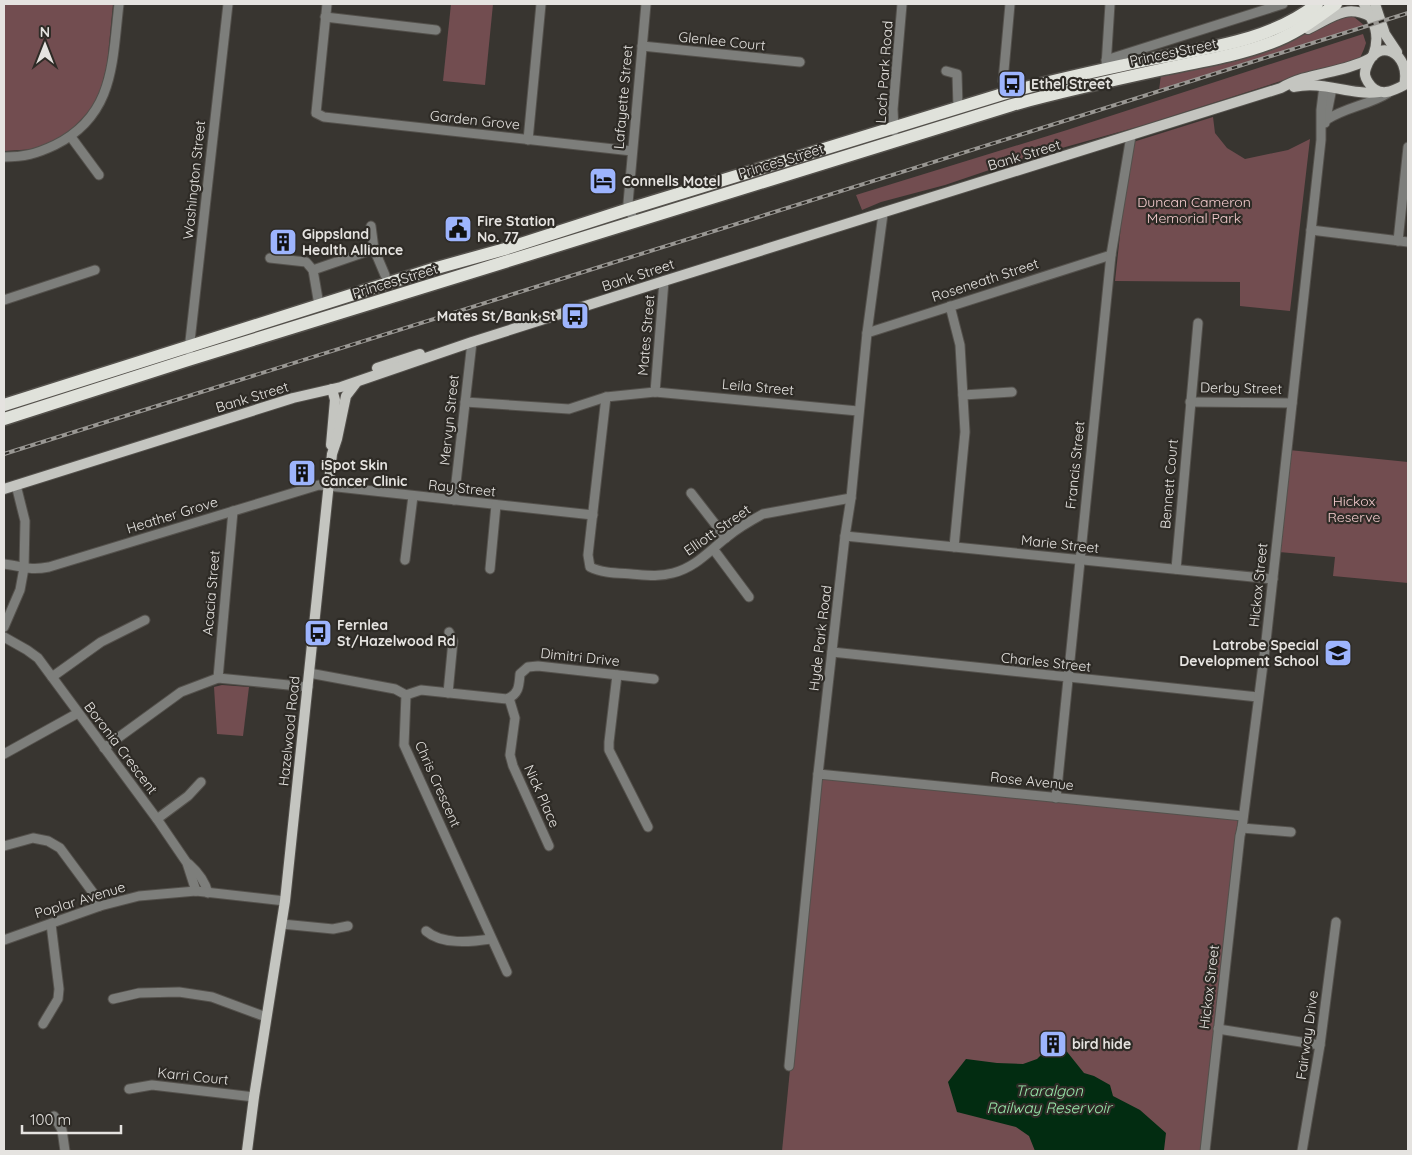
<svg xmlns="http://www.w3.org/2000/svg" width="1412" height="1155" font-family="Quicksand,sans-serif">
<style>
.green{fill:#724d50}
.water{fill:#022c11}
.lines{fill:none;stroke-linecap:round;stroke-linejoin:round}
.minor-casing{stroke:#54514c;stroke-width:11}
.major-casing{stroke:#54514c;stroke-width:12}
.highway-casing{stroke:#54514c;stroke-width:15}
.minor{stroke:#7d7e7b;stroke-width:9}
.major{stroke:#c4c5c0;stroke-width:10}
.highway{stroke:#e0e2db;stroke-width:12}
.rail-casing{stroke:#999793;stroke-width:4}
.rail{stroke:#2e2b26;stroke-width:2;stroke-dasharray:5.5;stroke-linecap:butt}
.labels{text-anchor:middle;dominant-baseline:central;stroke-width:4.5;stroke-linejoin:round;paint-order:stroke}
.street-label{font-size:14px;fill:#e5e3e0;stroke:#2e2b26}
.poi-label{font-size:14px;font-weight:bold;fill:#e5e3e0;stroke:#2e2b26;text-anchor:start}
.park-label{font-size:14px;fill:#f5cdcf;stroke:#2e2b26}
.water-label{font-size:15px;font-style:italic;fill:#99e7ab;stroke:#2e2b26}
</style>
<rect width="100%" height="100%" fill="#383530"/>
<g class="green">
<path d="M4 4H113L107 65 97 103 67 134 36 149 4 151Z"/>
<path d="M451 4H493L485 85 443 81Z"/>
<path d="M1347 16 1354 17 1365 26 1159 90 1161 75Z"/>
<path d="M1363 34 1366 43 1364 49 1360 58 1352 62 1309 72 1144 125 1019 160 945 185 881 202 862 210 856 195 1067 130Z"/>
<path d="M1213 117 1215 133 1227 148 1245 159 1288 150 1310 139 1290 311 1240 306V282L1115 281 1130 143Z"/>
<path d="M1289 450 1408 462V583L1333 576 1335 557 1279 552Z"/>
<path d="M222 685 249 687 243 736 217 734 214 687Z"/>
<path d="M819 775 1238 818 1204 1151H782Z"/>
</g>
<path class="water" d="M1064 1048 1084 1073 1094 1076 1110 1085 1113 1096 1140 1110 1166 1133 1164 1150 1035 1151 1029 1136 1016 1127 957 1112 948 1082 966 1059 997 1063 1023 1064 1037 1059 1046 1050Z"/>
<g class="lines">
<defs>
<g id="minor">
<path d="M327 4 316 113 324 117 632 151"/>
<path d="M325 17 436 30"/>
<path d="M642 46 800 62"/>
<path d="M1106 60 1283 4"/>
<path d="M1106 66 1110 4"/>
<path d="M946 71 957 74 958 107"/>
<path d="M1006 93 1003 81 1010 4"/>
<path d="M1326 120C1346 107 1369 105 1388 93"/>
<path d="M1325 123 1332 88"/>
<path d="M894 131 893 109 902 4"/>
<path d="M71 137 99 175"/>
<path d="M528 140 541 4"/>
<path d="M4 157C24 157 36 154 55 145 115 115 112 62 119 4"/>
<path d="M634 222 628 203 646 4"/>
<path d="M1311 230 1408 242"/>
<path d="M1398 241 1408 147"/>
<path d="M374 249 385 275"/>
<path d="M270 258 306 262 313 270"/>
<path d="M4 300 95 270"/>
<path d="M319 305 313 270 374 249 371 226"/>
<path d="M950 306 960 345 965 432 954 547"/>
<path d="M867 333 1111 255"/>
<path d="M189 350 228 4"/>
<path d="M655 392 664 281"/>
<path d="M963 395 1012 392"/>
<path d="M606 397 588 555 590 567C602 573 617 573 631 574 645 575 659 577 673 573 696 567 709 551 727 537 738 528 750 521 763 514L851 498"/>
<path d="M465 402 569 409 606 397 655 392 858 411"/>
<path d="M1190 402 1292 403"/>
<path d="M691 493 726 538"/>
<path d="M454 500 472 342"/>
<path d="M845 536 1273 579"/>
<path d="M714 550 749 597"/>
<path d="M405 560 413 496"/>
<path d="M4 564C23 566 28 571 49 567L319 485 593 515"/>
<path d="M490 569 496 505"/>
<path d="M1176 569 1198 323"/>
<path d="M4 627 20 590 24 568 25 521 16 485"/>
<path d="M4 637 27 650 38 658 157 819 187 863 196 891"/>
<path d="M832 652 1258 697"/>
<path d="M309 673 395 689 406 695 404 745 507 972"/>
<path d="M617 675 609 742V750L648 827"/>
<path d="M52 677 101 642 145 620"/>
<path d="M218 678 233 511"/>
<path d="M448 693 453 641 449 632"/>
<path d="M406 695 421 690 507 699C519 694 519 686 520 674L528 667 538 666 654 679"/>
<path d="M509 698 515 718 510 755 513 766 549 846"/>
<path d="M104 748 181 692 218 678 308 687"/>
<path d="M4 754 78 713"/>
<path d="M818 774 1243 816"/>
<path d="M1056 798 1111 255 1131 136"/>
<path d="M157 819 188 796 201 782"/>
<path d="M1242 828 1291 832"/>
<path d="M4 846 33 838 48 841 60 848 94 894 100 906"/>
<path d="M189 864C198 872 205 881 208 893"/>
<path d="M282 924 333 929 348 926"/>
<path d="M426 931C442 945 471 942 491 939"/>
<path d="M4 940 100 906 139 896 196 891 285 901"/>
<path d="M113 999 139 993 179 992 212 997 266 1017"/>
<path d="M43 1024 58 999 59 989 51 924"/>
<path d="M1218 1029 1320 1045"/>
<path d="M789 1066 818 774 845 536 851 498 867 333 883 214"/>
<path d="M129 1089 152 1085 254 1097"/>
<path d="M54 1116 62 1130 65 1151"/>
<path d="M1205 1151 1240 836 1242 828 1266 641 1321 140V110L1324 86"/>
<path d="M1302 1151 1320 1045 1336 922"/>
</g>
<g id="major">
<path d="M1364 4C1374 22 1381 35 1373 56"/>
<path d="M1375 4 1385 34 1397 52"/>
<path d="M1308 29C1331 18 1346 3 1371 17"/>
<path d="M1404 85C1412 54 1377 34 1366 68 1364 74 1365 77 1368 82 1379 100 1395 90 1408 83"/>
<path d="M1294 87C1323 80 1350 96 1379 92"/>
<path d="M377 368 420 354"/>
<path d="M331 445 335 400 332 389"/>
<path d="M4 489 293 398 341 387 472 342 664 281 1281 88C1308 72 1341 74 1369 59"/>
<path d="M247 1151 254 1097 285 901 332 454 337 439 346 396 356 383"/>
</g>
<g id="highway">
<path d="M4 405 433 269 505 249 629 209 1006 93C1053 80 1100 70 1147 60 1205 48 1269 42 1317 4"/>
<path d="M4 419 188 360 1012 105C1063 91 1113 80 1164 69 1202 61 1242 55 1278 40 1299 31 1317 18 1336 4"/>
</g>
</defs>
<use href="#minor" class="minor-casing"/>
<use href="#major" class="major-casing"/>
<use href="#highway" class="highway-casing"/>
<use href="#minor" class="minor"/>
<use href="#major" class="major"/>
<use href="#highway" class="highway"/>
<defs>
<path id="rail" d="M4 454 1408 13"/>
</defs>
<use href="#rail" class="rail-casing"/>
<use href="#rail" class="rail"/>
</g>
<defs>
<symbol id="bus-square" viewBox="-11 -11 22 22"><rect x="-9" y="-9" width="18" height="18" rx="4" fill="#9db4fd" stroke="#2e2b26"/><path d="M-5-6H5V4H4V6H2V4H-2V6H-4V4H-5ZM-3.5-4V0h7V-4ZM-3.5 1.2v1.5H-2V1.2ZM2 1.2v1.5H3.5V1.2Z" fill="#111"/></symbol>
<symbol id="hotel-square" viewBox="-11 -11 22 22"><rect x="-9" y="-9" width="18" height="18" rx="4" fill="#9db4fd" stroke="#2e2b26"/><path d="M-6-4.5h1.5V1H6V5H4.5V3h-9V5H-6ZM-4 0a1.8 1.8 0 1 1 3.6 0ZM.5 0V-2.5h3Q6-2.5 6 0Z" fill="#111"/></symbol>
<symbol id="civic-square" viewBox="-11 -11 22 22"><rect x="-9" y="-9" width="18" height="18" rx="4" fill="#9db4fd" stroke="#2e2b26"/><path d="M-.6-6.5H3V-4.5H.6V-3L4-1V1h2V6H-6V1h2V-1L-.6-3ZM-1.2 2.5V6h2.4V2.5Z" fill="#111"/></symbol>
<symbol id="building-square" viewBox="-11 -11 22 22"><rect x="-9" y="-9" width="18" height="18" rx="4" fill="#9db4fd" stroke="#2e2b26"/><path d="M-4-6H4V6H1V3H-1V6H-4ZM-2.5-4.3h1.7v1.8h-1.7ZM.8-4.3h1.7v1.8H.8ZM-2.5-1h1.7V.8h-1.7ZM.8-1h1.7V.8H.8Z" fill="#111"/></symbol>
<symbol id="school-square" viewBox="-11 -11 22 22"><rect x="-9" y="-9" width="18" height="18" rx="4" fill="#9db4fd" stroke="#2e2b26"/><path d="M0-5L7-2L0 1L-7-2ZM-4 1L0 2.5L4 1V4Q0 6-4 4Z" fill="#111"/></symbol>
</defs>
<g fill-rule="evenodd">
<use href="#bus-square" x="996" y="68" width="32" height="32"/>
<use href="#hotel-square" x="587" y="165" width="32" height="32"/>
<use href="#civic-square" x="442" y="213" width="32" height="32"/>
<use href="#building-square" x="267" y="226" width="32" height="32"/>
<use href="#bus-square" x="559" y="300" width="32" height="32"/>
<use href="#building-square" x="286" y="457" width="32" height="32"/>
<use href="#bus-square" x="302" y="617" width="32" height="32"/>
<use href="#school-square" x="1322" y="637" width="32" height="32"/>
<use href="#building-square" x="1037" y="1028" width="32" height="32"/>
</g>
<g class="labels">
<g class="street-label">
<text transform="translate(722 41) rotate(6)">Glenlee Court</text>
<text transform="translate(1173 52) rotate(-12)">Princes Street</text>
<text transform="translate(884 72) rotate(-86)">Loch Park Road</text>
<text transform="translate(623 97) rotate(-85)">Lafayette Street</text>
<text transform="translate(475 120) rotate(6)">Garden Grove</text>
<text transform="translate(1024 155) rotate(-17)">Bank Street</text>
<text transform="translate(781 161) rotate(-17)">Princes Street</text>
<text transform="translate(194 180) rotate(-84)">Washington Street</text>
<text transform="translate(638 275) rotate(-18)">Bank Street</text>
<text transform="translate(985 280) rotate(-18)">Roseneath Street</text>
<text transform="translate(395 281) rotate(-17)">Princes Street</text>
<text transform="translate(646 335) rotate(-85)">Mates Street</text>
<text transform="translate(758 387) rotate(5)">Leila Street</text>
<text transform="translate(1241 388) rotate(1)">Derby Street</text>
<text transform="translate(252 397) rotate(-17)">Bank Street</text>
<text transform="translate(449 420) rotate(-84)">Mervyn Street</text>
<text transform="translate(1075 465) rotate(-84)">Francis Street</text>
<text transform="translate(1169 484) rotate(-85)">Bennett Court</text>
<text transform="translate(462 488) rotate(6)">Ray Street</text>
<text transform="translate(172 515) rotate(-17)">Heather Grove</text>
<text transform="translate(717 530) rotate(-35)">Elliott Street</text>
<text transform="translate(1060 544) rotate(6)">Marie Street</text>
<text transform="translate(1258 585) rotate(-84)">Hickox Street</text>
<text transform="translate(211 593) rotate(-85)">Acacia Street</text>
<text transform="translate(820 638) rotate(-83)">Hyde Park Road</text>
<text transform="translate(580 657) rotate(6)">Dimitri Drive</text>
<text transform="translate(1046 662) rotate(6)">Charles Street</text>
<text transform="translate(289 731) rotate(-84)">Hazelwood Road</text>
<text transform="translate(121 748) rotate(53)">Boronia Crescent</text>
<text transform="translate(1032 781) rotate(6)">Rose Avenue</text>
<text transform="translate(438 784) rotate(66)">Chris Crescent</text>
<text transform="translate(542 796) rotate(66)">Nick Place</text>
<text transform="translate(80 900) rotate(-17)">Poplar Avenue</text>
<text transform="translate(1209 987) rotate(-83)">Hickox Street</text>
<text transform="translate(1307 1035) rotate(-82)">Fairway Drive</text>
<text transform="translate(193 1076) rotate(6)">Karri Court</text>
</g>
<g class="poi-label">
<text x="1031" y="84">Ethel Street</text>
<text x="622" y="181">Connells Motel</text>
<text x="477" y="221">Fire Station<tspan x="477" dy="16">No. 77</tspan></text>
<text x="302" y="234">Gippsland<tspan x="302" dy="16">Health Alliance</tspan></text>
<text x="556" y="316" text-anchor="end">Mates St/Bank St</text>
<text x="321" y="465">iSpot Skin<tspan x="321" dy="16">Cancer Clinic</tspan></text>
<text x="337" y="625">Fernlea<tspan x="337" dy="16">St/Hazelwood Rd</tspan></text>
<text x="1319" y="645" text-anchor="end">Latrobe Special<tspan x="1319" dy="16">Development School</tspan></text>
<text x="1072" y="1044">bird hide</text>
</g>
<g class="park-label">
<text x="1194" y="202">Duncan Cameron<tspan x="1194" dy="16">Memorial Park</tspan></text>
<text x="1354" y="501">Hickox<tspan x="1354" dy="16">Reserve</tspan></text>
</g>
<g class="water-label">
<text x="1049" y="1090">Traralgon<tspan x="1049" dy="17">Railway Reservoir</tspan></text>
</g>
</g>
<rect width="1412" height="1155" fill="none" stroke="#e5e3e0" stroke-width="10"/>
<g transform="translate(45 45)" stroke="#2e2b26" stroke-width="4" paint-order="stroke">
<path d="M0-4L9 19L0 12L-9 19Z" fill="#e5e3e0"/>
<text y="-8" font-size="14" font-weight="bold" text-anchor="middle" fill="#e5e3e0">N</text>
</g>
<path d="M22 1125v8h99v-8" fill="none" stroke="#e5e3e0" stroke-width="2.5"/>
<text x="30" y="1125" font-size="15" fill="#e5e3e0" stroke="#2e2b26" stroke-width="4" paint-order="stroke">100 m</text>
</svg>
